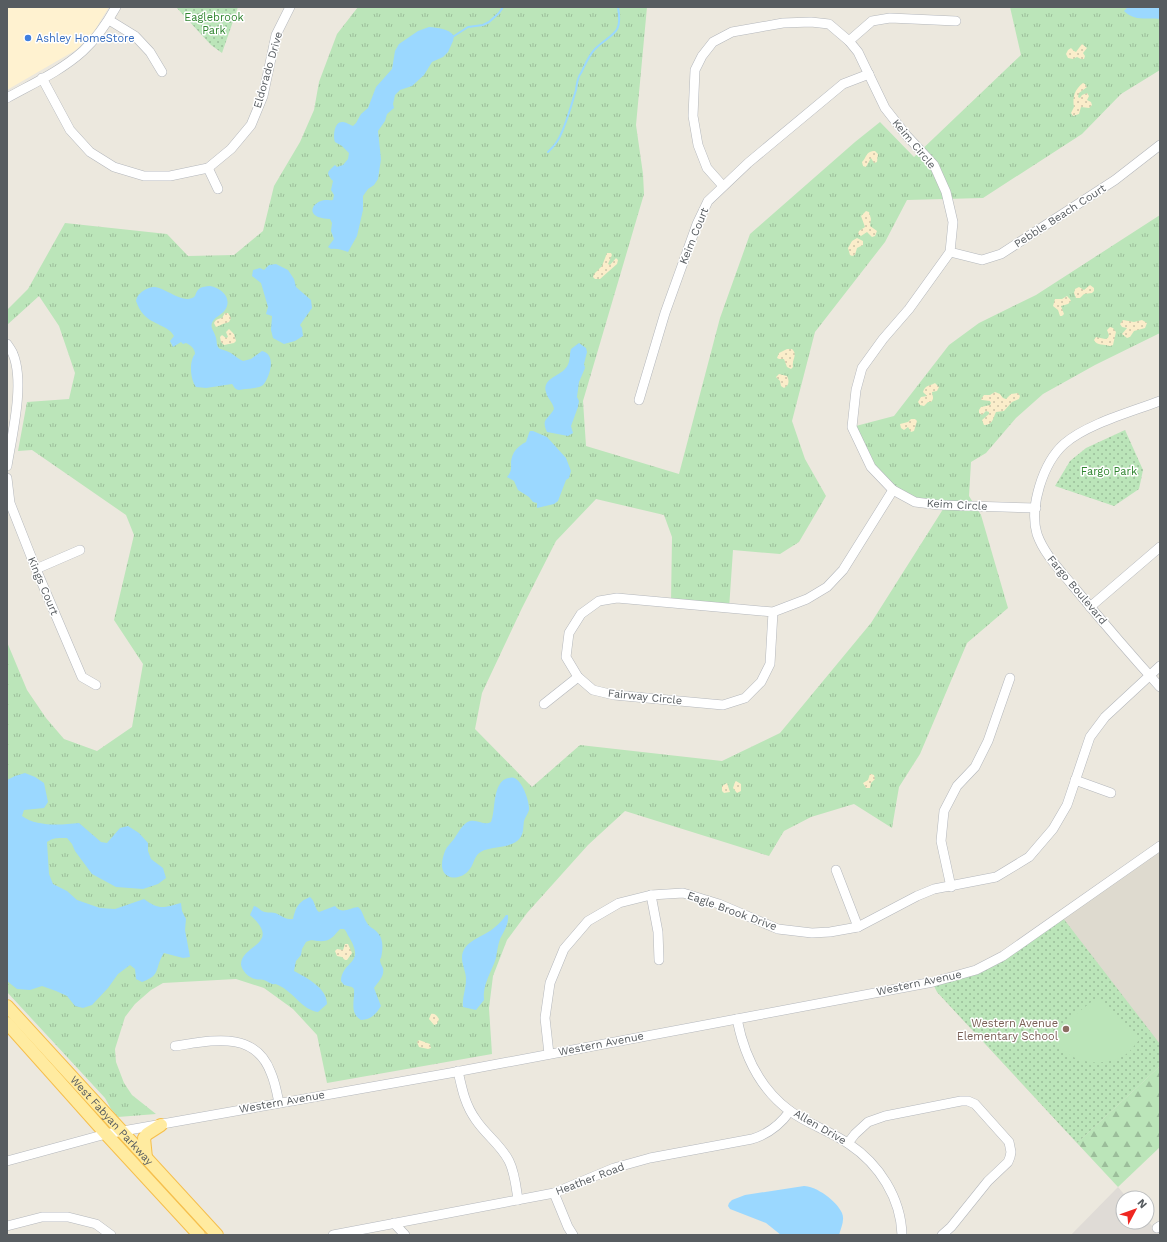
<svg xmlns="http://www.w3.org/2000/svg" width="1167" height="1242" font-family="'Work Sans',sans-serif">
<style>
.commercial{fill:#fff2d0}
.industrial{fill:#dfdbd6}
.education{fill:#dedacf}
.grass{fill:url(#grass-tufts)}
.forest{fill:url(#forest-firs)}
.sand{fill:url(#sand-dots)}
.park{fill:url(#park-dots)}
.pitch{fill:#bbe5b9}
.water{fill:#9bd8ff}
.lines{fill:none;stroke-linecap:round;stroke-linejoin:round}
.stream{stroke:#9bd8ff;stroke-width:2}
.minor-casing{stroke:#b4b7bc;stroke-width:10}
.major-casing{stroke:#f6bf4c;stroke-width:14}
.minor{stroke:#fff;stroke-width:9}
.major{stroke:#ffeba0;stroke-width:12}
.shop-dot{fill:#3f7fe0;stroke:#fff;stroke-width:1.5}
.education-dot{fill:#8d6e63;stroke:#fff;stroke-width:1.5}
.labels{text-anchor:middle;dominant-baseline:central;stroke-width:3;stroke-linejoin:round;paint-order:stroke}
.park-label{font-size:11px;fill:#318631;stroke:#fff}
.shop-label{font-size:11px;fill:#366cbe;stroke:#fff;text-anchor:start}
.street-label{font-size:11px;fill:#575c60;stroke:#fff}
.education-label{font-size:11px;fill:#785e54;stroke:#fff;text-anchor:end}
</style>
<defs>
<pattern id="grass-tufts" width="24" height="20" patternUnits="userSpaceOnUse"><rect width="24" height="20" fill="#bbe5b9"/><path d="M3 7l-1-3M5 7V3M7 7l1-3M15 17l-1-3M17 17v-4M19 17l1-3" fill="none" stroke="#9bbd9a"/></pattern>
<pattern id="forest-firs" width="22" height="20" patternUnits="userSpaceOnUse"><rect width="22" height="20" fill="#bbe5b9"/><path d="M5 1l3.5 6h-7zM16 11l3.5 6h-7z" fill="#9bbd9a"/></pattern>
<pattern id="sand-dots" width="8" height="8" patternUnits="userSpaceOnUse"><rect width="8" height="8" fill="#fbedca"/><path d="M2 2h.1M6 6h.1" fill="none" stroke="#cec3a7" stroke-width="1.8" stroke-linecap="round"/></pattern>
<pattern id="park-dots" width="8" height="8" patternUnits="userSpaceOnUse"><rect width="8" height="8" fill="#bbe5b9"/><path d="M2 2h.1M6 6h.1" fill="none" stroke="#9bbd9a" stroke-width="1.8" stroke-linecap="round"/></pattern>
</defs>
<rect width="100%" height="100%" fill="#ece8de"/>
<path class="commercial" d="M7 7H109L93 33 76 50 7 90Z"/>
<path class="industrial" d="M1118 1187 1127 1198H1123V1222H1147V1220L1160 1235H1071Z"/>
<path class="education" d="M1160 849V1066L1077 1143 937 992 976 974Z"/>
<path class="grass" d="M358 7H647L636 125 643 174 644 194 583 401 586 446 679 474 720 318 750 234 855 142 880 122 914 157 1021 55 1010 7H1160V70L1121 94 1082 134 983 198 907 200 885 242 815 332 792 421 805 459 826 496 799 542 780 554 733 550 729 609 671 603 672 537 664 515 596 499 556 541 522 608 482 693 475 729 532 787 580 745 722 761 780 733 871 623 945 506 915 502 871 467 852 427 894 416 949 345 979 323 1036 295 1160 215V333L1095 365 1043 394 1016 418 986 453 971 462 969 496 981 515 1008 608 967 643 920 754 899 787 892 828 854 804 811 817 784 831 769 856 625 811 588 845 527 913 507 940 493 976 489 1008 492 1054 327 1083 317 1035 293 1009 264 988 236 979 163 983 151 990 135 1004 125 1017 115 1049 116 1062 124 1083 132 1095 156 1114 118 1117 111 1109 105 1098 7 992V642L27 690 46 718 64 739 97 751 132 727 143 664 114 620 134 535 126 515 32 450 18 451 27 402 69 399 75 373 59 326 39 296 7 325V310L28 289 65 223 167 234 188 256 234 255 263 231 274 186 300 142 314 110 319 82 337 34Z"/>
<path class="forest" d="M1160 1066V1147L1118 1187 1077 1143Z"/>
<g class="sand">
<path d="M1082 44 1087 48 1083 53 1085 56 1084 59H1081L1077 57 1073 59 1068 58 1066 54 1068 50 1071 48 1074 51 1076 52Z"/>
<path d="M1083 83 1085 84 1087 87 1079 93 1078 97 1080 98 1082 95 1087 93 1089 96 1087 100 1091 102 1092 105 1089 108 1081 107 1079 114 1073 116 1071 113 1074 107C1072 97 1075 89 1083 83Z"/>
<path d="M873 151H875L878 154 877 162 874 163 871 158 866 167 863 166 862 162C867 157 865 153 873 151Z"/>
<path d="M866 211 869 212 871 219 870 226 877 231 875 236 872 237 867 232 861 236 858 234 859 231 865 227 861 216Z"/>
<path d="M857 238 863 241V245L857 248 855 255 852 256 850 255 848 248 852 241Z"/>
<path d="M607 253H611L612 255 608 264 610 265 616 258 618 260 617 264 600 279H595L593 277 594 274 602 266Z"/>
<path d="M1090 285 1094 288V291L1092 293 1084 294 1080 298H1076L1074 293 1075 289 1079 287 1084 290Z"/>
<path d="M1067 296 1070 299 1071 301 1068 304 1061 306 1064 314 1062 316H1060L1058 310 1053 306 1055 299H1062Z"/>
<path d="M225 313H228L231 318 229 322 223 324 216 327 214 323C216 319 218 319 222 318Z"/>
<path d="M1123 320 1134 322 1142 320 1147 323 1145 328 1134 331 1130 337 1127 338 1122 334 1127 328 1122 327 1120 324Z"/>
<path d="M1110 327 1113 328 1116 332 1113 345 1110 346C1104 344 1097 346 1094 340L1096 337 1105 339 1108 338 1109 335 1107 330Z"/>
<path d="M229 329 234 334 236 341 234 343 224 345 221 342 220 337 222 335 226 338 228 337 226 332Z"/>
<path d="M787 349H792C798 355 792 358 793 367L791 369 787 367 784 359H779L777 358 779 353Z"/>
<path d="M779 374 787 376C789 380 790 385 784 388L781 386 780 381 776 377Z"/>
<path d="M935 383 939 387 937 391 932 392C932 396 935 398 931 402H928L924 406 920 405 918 402 921 397 927 396 923 392C925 385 930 386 935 383Z"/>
<path d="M995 392 1000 394 1003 398 1006 399 1011 394 1018 393 1020 396 1019 399 1012 402 1004 411 996 412C993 418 993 425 984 425L982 420 989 414V412L986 411 982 415 979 413V410L981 407 990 405 991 403 990 401 982 400 981 399 984 395H990Z"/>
<path d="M911 419H915L917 421 914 431 911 432 908 427 904 430 901 428 900 424 908 422Z"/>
<path d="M870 774H871L874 775 875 779 871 783 870 788H866L863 783 868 780Z"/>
<path d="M736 781 741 784V791L737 793 733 788 735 782Z"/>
<path d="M727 783 730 792 724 793 722 791V786Z"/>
<path d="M345 944H348L352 953 347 960H345L342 957 337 956 335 951 337 949 343 950Z"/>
<path d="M431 1014C435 1013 437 1016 439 1019L437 1024 434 1025 429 1019Z"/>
<path d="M419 1040 430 1044 431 1048 428 1049 419 1047 417 1042Z"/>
</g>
<g class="park">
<path d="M176 7H238L222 53 211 45Z"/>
<path d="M1125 430 1143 470 1139 489 1114 506 1055 486 1070 461 1086 448Z"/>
<path d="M1063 918 1160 1044V1066L1077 1143 937 992 934 986 976 974Z"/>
</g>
<path class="pitch" d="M1095 999H1101L1140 1039C1136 1043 1131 1051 1125 1055 1106 1066 1081 1065 1064 1051 1059 1047 1055 1040 1051 1034Z"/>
<g class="water">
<path d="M1128 7H1160V19C1147 17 1135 22 1124 11Z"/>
<path d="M429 27C438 28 448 28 454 36L453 41 448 52 443 57 432 62 424 75 412 86 400 90 395 95 393 104 394 108 387 114 385 121 378 131 381 159 378 179 374 185 368 189 363 196V210L357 236 348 252C342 250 337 248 331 249L328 247 334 239 331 231 332 223 330 219C326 219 322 218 318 217 308 212 313 204 321 201 325 199 329 201 333 200L334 195 331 190 333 181C325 172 328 172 335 165L337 167 343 165 348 159 349 153 342 146 335 142C333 136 334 121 343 122 346 122 350 125 353 126L356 123 361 114 368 108 376 87 392 69 395 51 399 44 418 31Z"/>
<path d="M276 264 288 270 294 279 296 287 311 300 312 308 300 325 302 328 303 336 295 341 284 344 273 338 271 330 272 316 266 314 268 307 261 283 252 276 253 270 260 268 264 270 269 265Z"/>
<path d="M210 286C221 288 233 298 225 310 222 315 214 317 212 323 210 328 214 331 215 335 218 341 215 345 220 349 233 352 233 356 243 361L251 359 262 351C277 354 270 377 263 385 260 388 248 389 245 389 242 389 239 391 236 389 234 388 234 386 232 384L206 388 196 387C190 379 189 361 195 354 195 348 190 345 186 343L183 344 181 342 173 347 170 341 174 336C169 326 152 324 144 315 140 311 138 306 136 301 137 296 139 294 143 291 146 289 150 287 155 287 166 288 185 306 195 296 198 287 201 287 210 286Z"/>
<path d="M579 343 586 348 587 352 584 364 585 368 579 382 577 397 579 401 578 407 571 426 573 433 568 436 547 432C541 418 548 420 554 409 553 402 547 398 546 392 542 379 559 376 565 369 571 363 569 356 571 349Z"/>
<path d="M530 431H533L547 437 566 458 571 471 569 478 566 480 558 501 554 504 537 508V503L533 502 529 497 518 490 514 481 507 477C512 471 511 468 511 462 512 452 518 446 526 442L529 433Z"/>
<path d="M25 773 35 777 44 783 48 802 44 808 24 810 22 816C37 827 61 825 79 823L101 842 107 843 120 828 128 826 139 833 148 843V851L151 859 163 868 166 878 158 884 143 889 116 887 92 874 75 851 72 844 67 838C60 838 53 837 47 842L49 874 53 884 67 891 77 900 100 908 115 909 144 899C159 910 163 908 181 903L182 911 186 919 185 930 190 957 183 958 164 953C154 968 162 975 142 982L136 979 135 969 130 965 118 974 108 988 92 1005 83 1008 75 1006 67 996 56 991 42 986 30 990 17 989 7 981V780L15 776Z"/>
<path d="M508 778C510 778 512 777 514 778 522 780 530 802 529 810 528 814 525 817 524 821 523 827 524 833 520 838 512 850 486 845 478 854 474 858 473 866 469 870 465 876 454 880 448 876 439 871 442 859 445 851 447 846 451 843 454 839 458 833 463 823 470 821 478 819 484 826 491 822 496 810 492 782 508 778Z"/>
<path d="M310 897C316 902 314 908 319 912L335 906C342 915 349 908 358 907 363 911 363 917 367 923 369 927 373 928 376 931 384 938 383 949 381 958L380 959C380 963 381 964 383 968 385 976 378 982 374 988L381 1006C375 1015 372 1019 361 1020 349 1013 355 1000 354 989L352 987 344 985 341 981C342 960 366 965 349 937 347 934 347 932 344 929H340C332 938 330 942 317 941 312 940 310 940 306 942L302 949 301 955 296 961 294 971C307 978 327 988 327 1004L318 1012C302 1010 294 992 278 985 273 983 277 985 272 984 269 983 267 981 264 980 260 979 258 980 255 979 249 978 241 970 241 964 241 945 283 944 250 915L254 906C258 907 259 909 262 911 265 913 271 912 275 913 281 915 285 920 293 919 296 907 298 902 310 897Z"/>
<path d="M506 915H508C509 924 504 931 500 939 498 945 497 951 496 958 492 971 482 985 484 1000L476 1010 463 1007C462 998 466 989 466 979 466 972 462 965 462 958 462 940 485 937 495 927 499 924 503 919 506 915Z"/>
<path d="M804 1186C816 1186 837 1201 842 1213 845 1220 841 1228 839 1235H781L766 1223 730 1209 728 1206 729 1203 732 1200 745 1195Z"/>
</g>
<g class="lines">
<g class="stream">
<path d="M454 36 468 27 483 25 489 22 499 13 503 7"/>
<path d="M548 152C551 149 554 146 556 143 564 133 572 103 576 90 577 84 577 78 581 73 585 65 589 55 595 49 612 32 623 36 618 7"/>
</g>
<defs>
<g id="minor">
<path d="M109 20 135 36 150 52 162 72"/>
<path d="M849 41 872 21 890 18 956 21"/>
<path d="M42 78 70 130 90 152 114 167 144 176H170L208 168 231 149 251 125 263 96 276 35 290 7"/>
<path d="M7 98C32 84 61 71 83 51 96 39 107 23 116 7"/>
<path d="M208 168 218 189"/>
<path d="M723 186 707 168 698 145 693 116 695 70 702 56 713 42 732 32 783 23 811 22 829 24 849 41 858 52 885 108 907 136 934 165 946 192 953 222 950 252 909 309 883 339 862 368 856 390 852 427 871 467 893 490 915 502 939 505 1036 508"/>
<path d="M950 252 982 260 1001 254 1115 180 1160 145"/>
<path d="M7 344C9 347 12 351 13 354 25 383 12 435 7 466"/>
<path d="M639 400 665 313 697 224 708 201 748 163 843 84 869 74"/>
<path d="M1160 401C1131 412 1087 424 1064 444 1043 463 1029 507 1037 534 1044 554 1060 570 1073 586 1101 620 1130 654 1160 687"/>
<path d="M7 478 10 503 36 569 82 677 96 685"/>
<path d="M36 569 80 550"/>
<path d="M1090 607 1160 547"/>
<path d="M773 612 770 664 761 682 745 698 723 705 614 695 593 690 578 677 566 657 569 633 581 614 599 601 617 598 773 612 807 599 827 587 843 570 893 490"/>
<path d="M544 704 578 677"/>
<path d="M1075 780 1111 793"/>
<path d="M836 870 858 927"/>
<path d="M951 887 941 841 944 811 957 786 975 767 988 741 1010 678"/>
<path d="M651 895 658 932 659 960"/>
<path d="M737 1019C744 1055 760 1089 790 1111 808 1124 830 1131 849 1144 879 1164 901 1198 902 1235"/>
<path d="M175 1046C210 1041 255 1029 271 1073 275 1082 277 1093 279 1103"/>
<path d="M549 1054 545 1018 550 983 564 949 588 921 619 903 651 895 683 893 719 904 778 929 812 933 830 932 858 927 917 896 934 889 996 877 1029 857 1053 829 1067 805 1090 737 1105 717 1160 666"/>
<path d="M458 1071C462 1089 465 1105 476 1120 486 1135 501 1145 509 1161 515 1173 516 1187 518 1200"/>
<path d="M848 1143 855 1134 868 1122 885 1116 961 1101H968L975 1104 1009 1142 1011 1152 1010 1157 1008 1162 988 1181 951 1227 942 1235"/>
<path d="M7 1161 106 1134 450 1073 933 982 976 970 1003 956 1160 846"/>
<path d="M554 1193 568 1227 573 1235"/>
<path d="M394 1223 405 1235"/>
<path d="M7 1226 42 1217H68L96 1224 111 1235"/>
<path d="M1157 1228 1160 1226"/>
<path d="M333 1235 554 1193 614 1168 650 1158 752 1139C769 1134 780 1125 790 1111"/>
</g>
<g id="major">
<path id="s1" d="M7 1006 217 1235"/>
<path d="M7 1023 106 1134 199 1235"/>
<path d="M146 1158 144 1138 147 1134 161 1125"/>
</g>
</defs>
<use href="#minor" class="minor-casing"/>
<use href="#major" class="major-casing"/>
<use href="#minor" class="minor"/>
<use href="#major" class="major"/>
</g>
<circle class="shop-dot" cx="28" cy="38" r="4"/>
<circle class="education-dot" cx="1066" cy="1029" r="4"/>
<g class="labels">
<g class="park-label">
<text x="214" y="17">Eaglebrook<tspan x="214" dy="13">Park</tspan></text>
<text x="1109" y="471">Fargo Park</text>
</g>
<g class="shop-label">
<text x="36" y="38">Ashley HomeStore</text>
</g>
<g class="street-label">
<text transform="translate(268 70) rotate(-74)">Eldorado Drive</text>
<text transform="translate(914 144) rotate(50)">Keim Circle</text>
<text transform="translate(1060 216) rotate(-33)">Pebble Beach Court</text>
<text transform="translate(694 236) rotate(-68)">Keim Court</text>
<text transform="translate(957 505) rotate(3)">Keim Circle</text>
<text transform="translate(43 586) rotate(67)">Kings Court</text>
<text transform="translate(1077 590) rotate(50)">Fargo Boulevard</text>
<text transform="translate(645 697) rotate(6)">Fairway Circle</text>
<text transform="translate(732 911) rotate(20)">Eagle Brook Drive</text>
<text transform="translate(919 983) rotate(-12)">Western Avenue</text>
<text transform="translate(601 1044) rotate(-11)">Western Avenue</text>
<text transform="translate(282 1102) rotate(-10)">Western Avenue</text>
<text stroke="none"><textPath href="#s1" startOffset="155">West Fabyan Parkway</textPath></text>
<text transform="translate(820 1127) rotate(30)">Allen Drive</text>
<text transform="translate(590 1179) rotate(-21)">Heather Road</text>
</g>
<g class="education-label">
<text x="1058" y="1023">Western Avenue<tspan x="1058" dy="13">Elementary School</tspan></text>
</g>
</g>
<rect width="1167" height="1242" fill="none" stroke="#575c60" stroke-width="16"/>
<g transform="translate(1135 1210) rotate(49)"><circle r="19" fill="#ffffff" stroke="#bcbebf"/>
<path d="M0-3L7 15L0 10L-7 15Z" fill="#ef2721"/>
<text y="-6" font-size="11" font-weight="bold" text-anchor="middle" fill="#575c60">N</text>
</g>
</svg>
